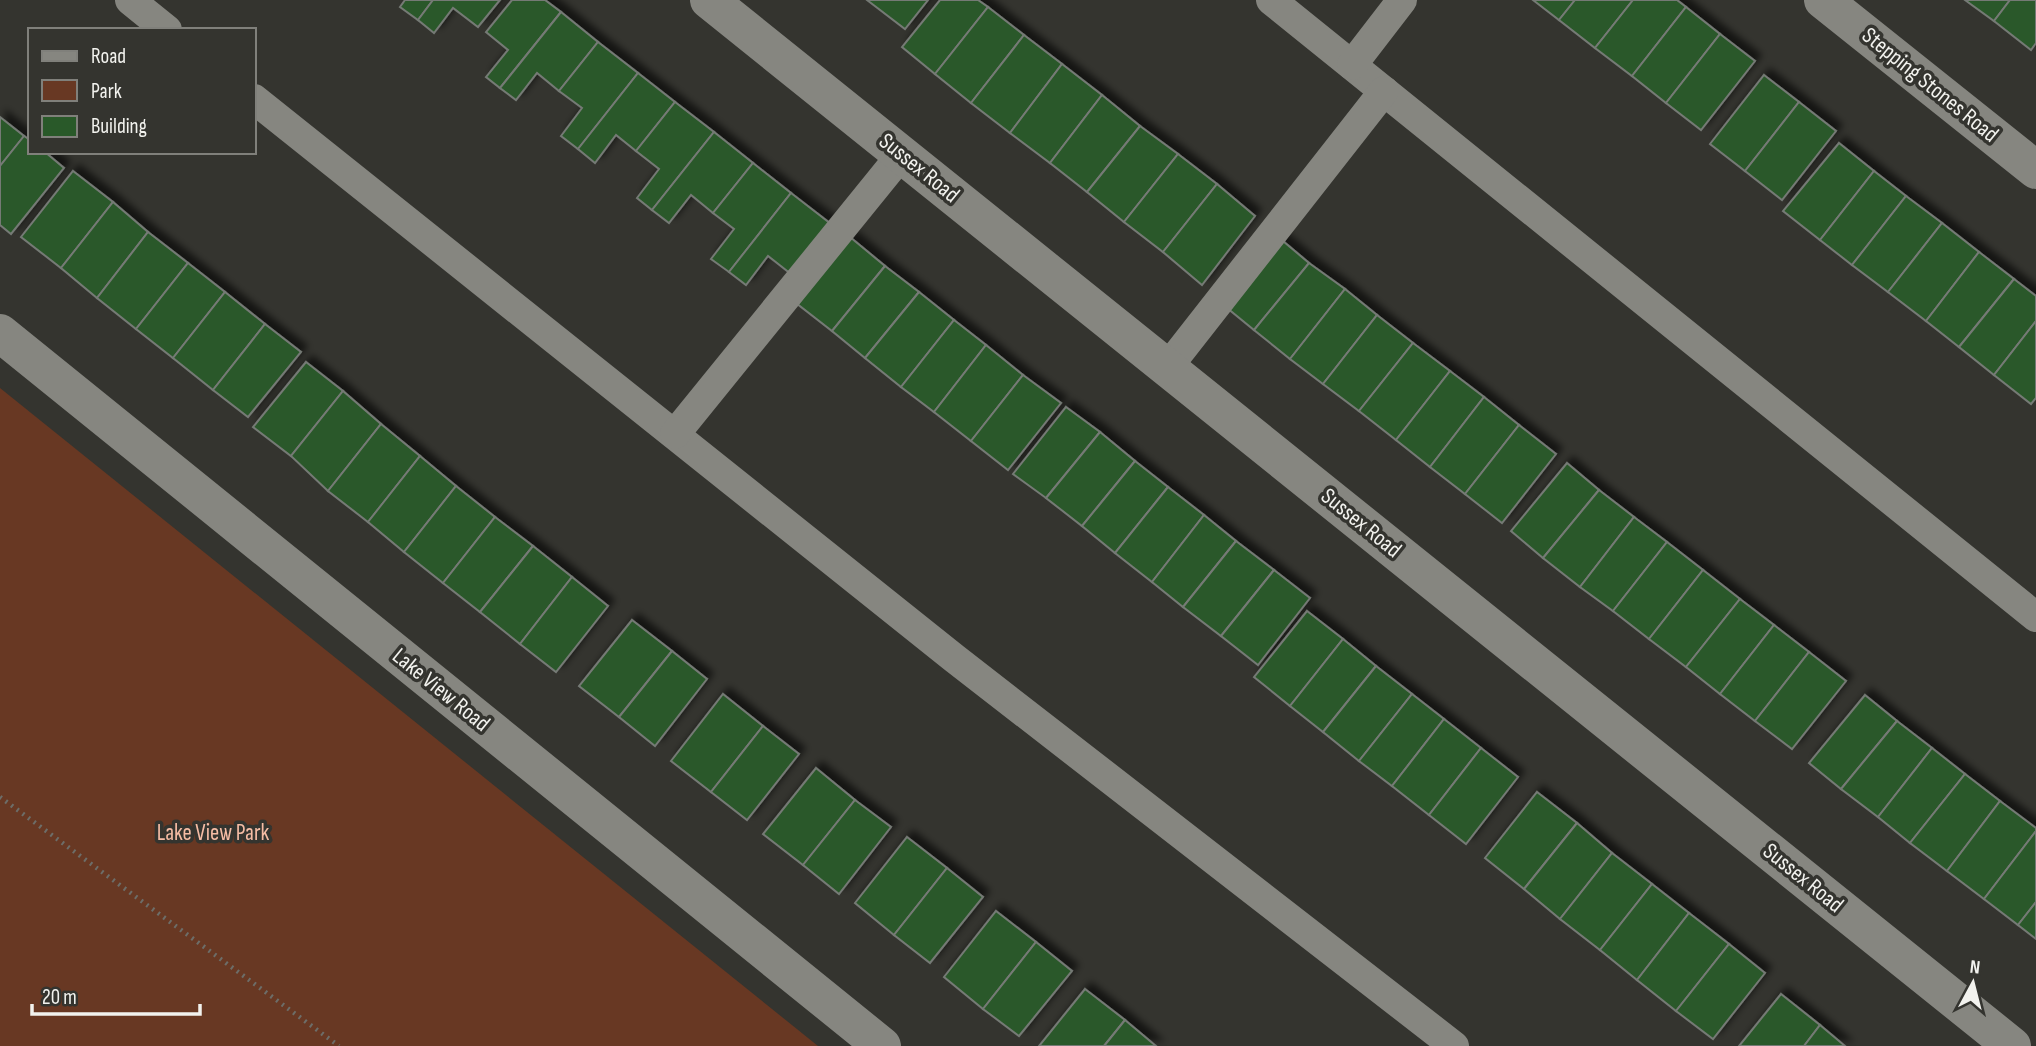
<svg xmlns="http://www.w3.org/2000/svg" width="2036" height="1046" font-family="'Sofia Sans Condensed',sans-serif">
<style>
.green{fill:#683823}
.building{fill:#295929;stroke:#757a75;stroke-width:2;filter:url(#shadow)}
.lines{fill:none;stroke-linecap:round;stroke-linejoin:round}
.path{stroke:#6d6d68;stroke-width:4.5;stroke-dasharray:2 5;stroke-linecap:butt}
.lane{stroke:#868680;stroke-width:30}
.street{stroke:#868680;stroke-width:38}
.labels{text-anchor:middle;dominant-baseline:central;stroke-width:7;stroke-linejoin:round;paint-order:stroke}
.street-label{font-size:23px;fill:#f2f2ee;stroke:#34342f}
.park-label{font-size:23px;fill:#f5bca4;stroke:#34342f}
</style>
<defs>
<filter id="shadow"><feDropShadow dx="6" dy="-6" stdDeviation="3.5" flood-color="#0009"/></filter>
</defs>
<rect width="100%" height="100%" fill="#34342f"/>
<path class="green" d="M0 388 818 1046H0Z"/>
<g class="building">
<path d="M405 0H433L418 20 400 7Z"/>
<path d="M433 0H500L478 27 453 8 434 33 418 20Z"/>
<path d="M512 0H545L561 12 500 88 486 77 508 50 486 32Z"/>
<path d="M867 0H928L905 29Z"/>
<path d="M940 0H978L988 7 935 74 902 47Z"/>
<path d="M1533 0H1575L1559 20Z"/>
<path d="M1575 0H1633L1595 48 1559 20Z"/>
<path d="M1633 0H1677L1686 7 1632 76 1595 48Z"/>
<path d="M1965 0H2010L1994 21Z"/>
<path d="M2010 0H2036V43L2031 50 1994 21Z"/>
<path d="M988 7 1024 35 971 103 935 74Z"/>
<path d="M1686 7 1720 34 1666 103 1632 76Z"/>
<path d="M561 12 598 42 559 91 537 73 516 100 500 88Z"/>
<path d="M1720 34 1755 61 1701 130 1666 103Z"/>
<path d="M1024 35 1062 64 1010 133 971 103Z"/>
<path d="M598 42 638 73 578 149 561 136 582 108 559 91Z"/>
<path d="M1062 64 1102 95 1050 163 1010 133Z"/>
<path d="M638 73 675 102 636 151 616 135 595 163 578 149Z"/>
<path d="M1764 75 1799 102 1745 171 1710 144Z"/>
<path d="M1102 95 1140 126 1087 192 1050 163Z"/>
<path d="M675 102 714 132 652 210 637 198 659 169 636 151Z"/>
<path d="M1799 102 1836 131 1782 200 1745 171Z"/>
<path d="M0 117 24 136 0 166Z"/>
<path d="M1140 126 1178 154 1124 222 1087 192Z"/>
<path d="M714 132 753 163 713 213 691 195 669 223 652 210Z"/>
<path d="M24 136 30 140V152H45L64 168 11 234 0 225V166Z"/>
<path d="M1839 143 1874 171 1820 240 1783 211Z"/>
<path d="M1178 154 1217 184 1163 252 1124 222Z"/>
<path d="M753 163 791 193 729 272 711 259 734 229 713 213Z"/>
<path d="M73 171 113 202 61 268 21 237Z"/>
<path d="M1874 171 1906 196 1852 265 1820 240Z"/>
<path d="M1217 184 1255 216 1202 285 1163 252Z"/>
<path d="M791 193 831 224 791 274 768 256 746 285 729 272Z"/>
<path d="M1906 196 1942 223 1888 292 1852 265Z"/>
<path d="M113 202 148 232 97 298 61 268Z"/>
<path d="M1942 223 1979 252 1926 321 1888 292Z"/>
<path d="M148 232 188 263 136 329 97 298Z"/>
<path d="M1277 236 1309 263 1254 330 1221 303Z"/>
<path d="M850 237 885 266 832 331 796 303Z"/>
<path d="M1979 252 2014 279 1959 347 1926 321Z"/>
<path d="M188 263 225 292 173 358 136 329Z"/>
<path d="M1309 263 1345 289 1290 359 1254 330Z"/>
<path d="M885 266 919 292 865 358 832 331Z"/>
<path d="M2014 279 2036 296V321L1994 375 1959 347Z"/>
<path d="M1345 289 1377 315 1323 384 1290 359Z"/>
<path d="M225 292 265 324 213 390 173 358Z"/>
<path d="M919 292 954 320 901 387 865 358Z"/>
<path d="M1377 315 1413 343 1359 411 1323 384Z"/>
<path d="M954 320 986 345 934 412 901 387Z"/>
<path d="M2036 321V398L2031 404 1994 375Z"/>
<path d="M265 324 301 352 248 417 213 390Z"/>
<path d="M1413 343 1450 371 1396 440 1359 411Z"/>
<path d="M986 345 1023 375 971 441 934 412Z"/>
<path d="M306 362 343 391 291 456 253 427Z"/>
<path d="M1450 371 1484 397 1430 467 1396 440Z"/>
<path d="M1023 375 1061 403 1008 470 971 441Z"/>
<path d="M343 391 381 424 328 491 291 456Z"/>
<path d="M1484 397 1519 425 1465 494 1430 467Z"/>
<path d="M1066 407 1100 432 1046 498 1013 474Z"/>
<path d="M381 424 420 456 368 522 328 491Z"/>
<path d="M1519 425 1556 454 1502 523 1465 494Z"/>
<path d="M1100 432 1135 461 1082 526 1046 498Z"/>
<path d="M420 456 456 486 404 552 368 522Z"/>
<path d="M1135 461 1168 487 1115 553 1082 526Z"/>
<path d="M1567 463 1599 490 1543 558 1511 531Z"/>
<path d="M456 486 495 517 443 583 404 552Z"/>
<path d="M1168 487 1204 515 1152 582 1115 553Z"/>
<path d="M1599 490 1634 517 1580 587 1543 558Z"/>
<path d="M1204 515 1236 541 1183 607 1152 582Z"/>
<path d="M495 517 533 546 480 612 443 583Z"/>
<path d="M1634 517 1667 542 1613 611 1580 587Z"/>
<path d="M1236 541 1274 570 1221 636 1183 607Z"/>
<path d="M1667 542 1703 570 1649 639 1613 611Z"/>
<path d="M533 546 572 577 520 644 480 612Z"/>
<path d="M1274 570 1310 598 1258 665 1221 636Z"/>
<path d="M1703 570 1740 599 1686 667 1649 639Z"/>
<path d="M572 577 608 606 556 672 520 644Z"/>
<path d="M1740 599 1774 625 1720 694 1686 667Z"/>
<path d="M1307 611 1343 639 1290 706 1254 677Z"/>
<path d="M632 620 672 651 619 717 579 686Z"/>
<path d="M1774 625 1809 652 1755 721 1720 694Z"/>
<path d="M1343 639 1376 666 1323 732 1290 706Z"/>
<path d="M672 651 707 679 655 746 619 717Z"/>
<path d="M1809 652 1846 681 1792 749 1755 721Z"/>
<path d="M1376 666 1412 694 1359 761 1323 732Z"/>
<path d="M723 694 763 726 711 792 671 761Z"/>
<path d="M1412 694 1444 719 1392 786 1359 761Z"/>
<path d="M1865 695 1897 721 1841 789 1809 763Z"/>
<path d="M1444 719 1481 748 1429 815 1392 786Z"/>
<path d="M1897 721 1932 748 1878 817 1841 789Z"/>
<path d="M763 726 799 754 747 820 711 792Z"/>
<path d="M1481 748 1518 777 1466 844 1429 815Z"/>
<path d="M1932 748 1965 774 1910 843 1878 817Z"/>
<path d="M816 768 855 800 803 865 763 834Z"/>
<path d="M1965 774 2000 801 1947 871 1910 843Z"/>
<path d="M1537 792 1577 823 1524 889 1485 858Z"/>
<path d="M855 800 891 827 839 894 803 865Z"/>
<path d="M2000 801 2036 828V831L1984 899 1947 871Z"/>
<path d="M1577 823 1612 853 1560 919 1524 889Z"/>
<path d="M2036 831V902L2018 925 1984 899Z"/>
<path d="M907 837 947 868 894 935 855 903Z"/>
<path d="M1612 853 1652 884 1600 950 1560 919Z"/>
<path d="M947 868 983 897 930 963 894 935Z"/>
<path d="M1652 884 1689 913 1637 980 1600 950Z"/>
<path d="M2036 902V939L2018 925Z"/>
<path d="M996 911 1036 942 983 1009 944 977Z"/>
<path d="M1689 913 1729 944 1676 1011 1637 980Z"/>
<path d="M1036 942 1072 971 1019 1036 983 1009Z"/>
<path d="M1729 944 1765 973 1713 1039 1676 1011Z"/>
<path d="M1085 989 1125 1020 1104 1046H1039Z"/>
<path d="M1781 994 1820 1025 1804 1046H1739Z"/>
<path d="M1125 1020 1156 1046H1104Z"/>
<path d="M1820 1025 1845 1046H1804Z"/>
</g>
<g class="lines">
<path class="path" d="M0 797 339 1046"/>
<g class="lane">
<path d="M130 0 167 30"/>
<path d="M1271 0 2036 617"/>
<path d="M1352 65 1402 0"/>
<path d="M254 99 954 658 1454 1046"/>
<path d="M1167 368 1384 91"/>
<path d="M675 434 902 154"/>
</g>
<g class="street">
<path d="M709 0 2012 1046"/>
<path d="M1823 0 2036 170"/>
<path d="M0 333 882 1046"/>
</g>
</g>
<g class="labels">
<g class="street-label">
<text transform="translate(1930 85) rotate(39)">Stepping Stones Road</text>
<text transform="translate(919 168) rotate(39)">Sussex Road</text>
<text transform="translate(1361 523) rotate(39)">Sussex Road</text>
<text transform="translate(441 690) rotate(39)">Lake View Road</text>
<text transform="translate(1803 878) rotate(39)">Sussex Road</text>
</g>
<g class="park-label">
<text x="213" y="833">Lake View Park</text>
</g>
</g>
<rect x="28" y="28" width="228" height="126" fill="#34342f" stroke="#80807b" stroke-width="2"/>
<rect x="42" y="51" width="35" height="10" fill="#868680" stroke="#80807b" stroke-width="2"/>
<text x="91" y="63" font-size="21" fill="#f2f2ee">Road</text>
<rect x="42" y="80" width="35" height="21" fill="#683823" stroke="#80807b" stroke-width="2"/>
<text x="91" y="98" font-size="21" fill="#f2f2ee">Park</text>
<rect x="42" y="116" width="35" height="21" fill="#295929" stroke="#80807b" stroke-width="2"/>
<text x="91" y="133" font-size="21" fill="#f2f2ee">Building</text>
<g transform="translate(1973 983) rotate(7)" stroke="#34342f" stroke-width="5" paint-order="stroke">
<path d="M0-5L12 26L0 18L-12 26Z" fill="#f2f2ee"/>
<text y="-10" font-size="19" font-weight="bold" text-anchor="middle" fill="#f2f2ee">N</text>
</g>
<path d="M32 1004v10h168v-10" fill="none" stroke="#f2f2ee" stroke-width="3.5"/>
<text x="42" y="1004" font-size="21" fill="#f2f2ee" stroke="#34342f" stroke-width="5" paint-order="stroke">20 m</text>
</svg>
